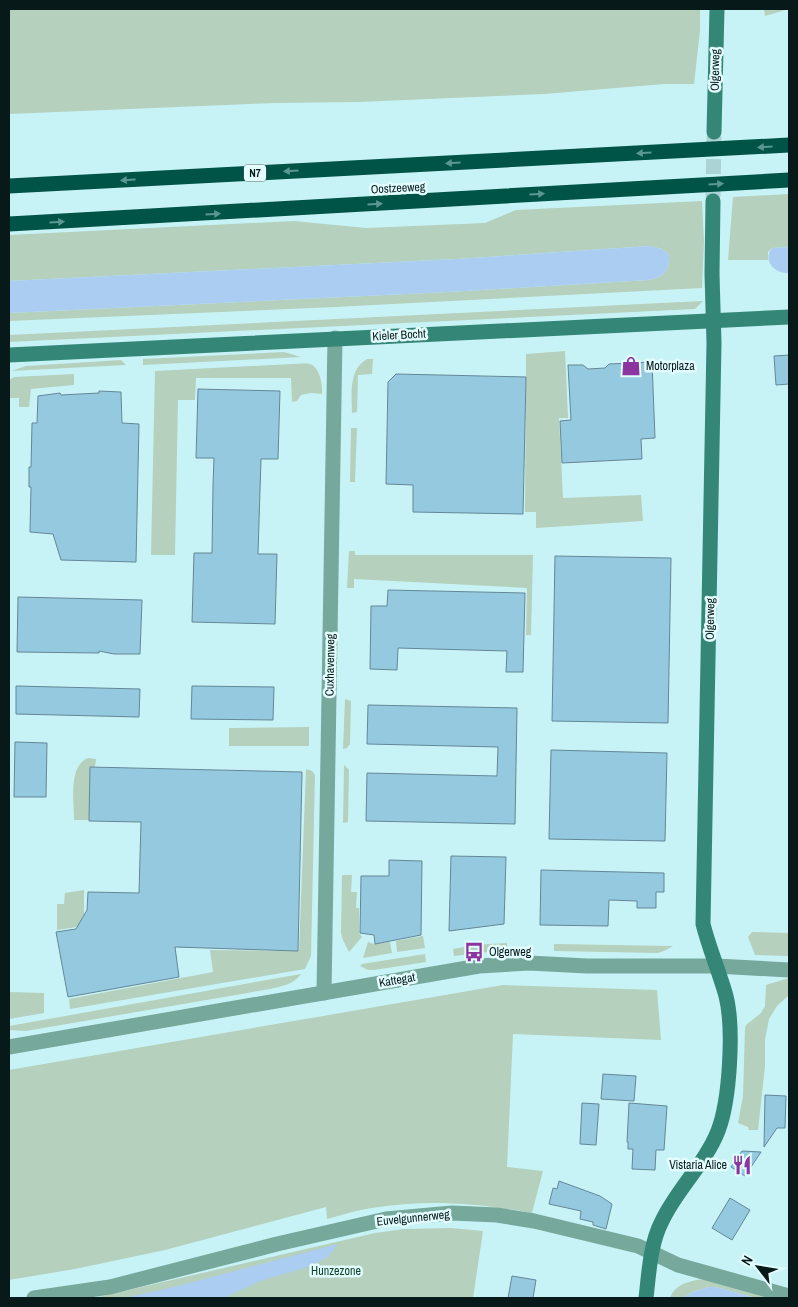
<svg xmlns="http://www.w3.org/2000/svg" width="798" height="1307" font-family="'Archivo Narrow',sans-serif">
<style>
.green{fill:#b5d0bd}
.water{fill:#aacdf1}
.building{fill:#94c9df;stroke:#648796}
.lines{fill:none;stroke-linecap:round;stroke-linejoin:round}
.secondary-tunnel{stroke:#abd2d5;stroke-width:15;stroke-dasharray:15 8;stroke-linecap:butt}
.street{stroke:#76a89c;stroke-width:15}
.secondary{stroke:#348777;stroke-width:15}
.highway{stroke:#005347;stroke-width:15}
.oneway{fill:#5b9791}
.labels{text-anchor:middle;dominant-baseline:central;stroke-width:5;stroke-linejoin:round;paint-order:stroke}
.shield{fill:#e3fdff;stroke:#4a5d5f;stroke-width:1}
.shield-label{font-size:11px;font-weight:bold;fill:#08191a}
.street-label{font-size:12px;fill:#08191a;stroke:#e3fdff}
.poi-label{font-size:12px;fill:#08191a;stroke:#e3fdff;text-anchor:start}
.park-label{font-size:12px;fill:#104427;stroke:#e3fdff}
</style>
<rect width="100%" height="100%" fill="#c8f3f6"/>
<g class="green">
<path d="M9 9H700V31L694 84H664L544 94 359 102 275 103 9 114Z"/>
<path d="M764 9H789L765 16Z"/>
<path d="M789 194V247L772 248 768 252V260H728L733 197Z"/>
<path d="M702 201 704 242 702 288 335 307 9 321V313L448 292 648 280C663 277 670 271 669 255L662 249 650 246 457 259 9 281V235L294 221 366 228 485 223 516 210Z"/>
<path d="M703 301 695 309 9 342V335Z"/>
<path d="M565 351 568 418H559L563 498 641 495 643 521 536 528V512H525L526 354Z"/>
<path d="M284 352 301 357 143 365V359Z"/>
<path d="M367 359H373L372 374 358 375 357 412 352 413C352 394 348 370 367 359Z"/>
<path d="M121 360 126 365 11 371 26 366Z"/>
<path d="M292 364C297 364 305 363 310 364 320 367 323 386 322 394L311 393 301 395 297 401 292 402 291 378H196L195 400H178L175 555H151L155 371Z"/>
<path d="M74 374V385L31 389 29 407H19V398H9V380L14 377Z"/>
<path d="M351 428H357L355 482H350Z"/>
<path d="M349 551H355V555H533L531 635H526L527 588 354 579V588H347Z"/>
<path d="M345 699 351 701 350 744 347 748 343 749Z"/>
<path d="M309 727V746H229V728Z"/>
<path d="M88 758 96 759 95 767H90L89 820H74C74 802 68 766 88 758Z"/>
<path d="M344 765 349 770 348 822 343 823Z"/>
<path d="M306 769 312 771 315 775 311 956 305 969 70 1009 69 999 213 972 210 950 299 951Z"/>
<path d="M342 875H352L351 892H357L356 908H359V933L362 937 349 952 343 940 341 933Z"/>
<path d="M84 890V926L57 930V904H64L65 893Z"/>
<path d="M752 932 789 933V956L755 955 748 937Z"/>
<path d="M423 936 425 948 397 952 396 941Z"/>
<path d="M368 942 374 944 390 942 392 953 363 958Z"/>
<path d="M507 943V950L454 956 453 949 475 945Z"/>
<path d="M554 944 673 946 666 950 658 953 554 951Z"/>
<path d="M425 954 426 962 374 970H368L360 966 362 964Z"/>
<path d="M301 974C293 985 282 986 270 989L26 1031 9 1030V1026Z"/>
<path d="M789 978V995L777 1006 769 1019 765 1040V1066L758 1130H749L748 1127 738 1123 743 1096 745 1028 746 1025 761 1013 765 1006 766 985Z"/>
<path d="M503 985 657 990 661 1040 513 1034 507 1167 543 1171 532 1213C475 1203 429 1199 372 1208 357 1210 342 1215 327 1219L326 1207 165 1250 75 1269 9 1280V1070Z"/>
<path d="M9 992 44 993V1013L9 1019Z"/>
<path d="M451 1228 483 1231 473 1298H94L375 1233 404 1229Z"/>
<path d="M703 1279 776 1298H756L715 1287H709L693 1292 682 1298H670C675 1284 690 1281 703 1279Z"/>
</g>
<g class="water">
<path d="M650 246 662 249 669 255C670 271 663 277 648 280L448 292 9 313V281L457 259Z"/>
<path d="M789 247V273C775 274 762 261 772 248Z"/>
<path d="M338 1244 328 1257 308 1267 260 1281 224 1298H124L174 1287Z"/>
<path d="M709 1287H715L756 1298H682L693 1292Z"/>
</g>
<g class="building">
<path d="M789 355V384L776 385 774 356Z"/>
<path d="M652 362 655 438 641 439 642 459 562 463 560 421 571 420 568 365H583L588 369 605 368 609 364Z"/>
<path d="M396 374 526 377 523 514 413 512V485L386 484 388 382Z"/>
<path d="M198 389 280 391 278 459H261L258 554H277L275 624 192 622 194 553H212L213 485 214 458H196Z"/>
<path d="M99 391 121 392 122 423 139 424 136 562 61 560 53 534 30 532 31 487H29V467H31L32 423H37L38 396 60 393 61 395 99 393Z"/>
<path d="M555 556 671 558 668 723 552 721Z"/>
<path d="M388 590 525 593 523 672H506L507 651 433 649 398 648 397 670 370 669 371 606H387Z"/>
<path d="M18 597 142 600 140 654H114L99 651V653L17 652Z"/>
<path d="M16 686 140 689 139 717 16 714Z"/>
<path d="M192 686 274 687 273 720 191 719Z"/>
<path d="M368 705 517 708 515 824 366 821 367 773 497 776 498 747 367 744Z"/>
<path d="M15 742 47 743 46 797H14Z"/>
<path d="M551 750 667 753 665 841 549 839Z"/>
<path d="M90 767 302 772 298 951 175 947 179 977 68 997 56 932 76 929 87 910 88 892 139 893 141 822 89 821Z"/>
<path d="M451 856 506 857 504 924 449 931Z"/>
<path d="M389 860 422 861 421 935 375 944 374 935 360 933 361 876H389Z"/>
<path d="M541 870 664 873V892H656V908H637V901L609 900 608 926 540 925Z"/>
<path d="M603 1074 636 1076 634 1101 601 1099Z"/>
<path d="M765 1095 786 1096 785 1128H777L764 1147Z"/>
<path d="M582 1103 599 1104 596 1145 580 1144Z"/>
<path d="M629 1103 667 1106 664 1150H656L655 1170 632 1169 633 1149H628V1142H627Z"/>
<path d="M742 1151 761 1152 745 1176 731 1167Z"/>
<path d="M559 1181 600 1196 612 1204 606 1229 593 1225V1222L580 1219 581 1211 549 1204 553 1188 557 1189Z"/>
<path d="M730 1198 750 1210 732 1240 712 1228Z"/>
<path d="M512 1276 536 1280 533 1298H508Z"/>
</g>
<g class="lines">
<path class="secondary-tunnel" d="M713 197 714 135"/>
<g class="street">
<path d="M324 993 335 338"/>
<path d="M9 1047 479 966 529 963 587 966H716L789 970"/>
<path d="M34 1298 110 1287 277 1244 386 1219 452 1213 497 1215 534 1221 638 1246 678 1265 789 1296"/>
</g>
<g class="secondary">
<path d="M714 132 717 9"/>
<path d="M9 355 789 317"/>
<path d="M646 1298C649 1273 650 1244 662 1221 677 1189 705 1164 718 1131 730 1100 734 1028 726 996 719 971 709 948 703 924L714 343 712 274 713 201"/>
</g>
<g class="highway">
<path d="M9 186 789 145"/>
<path d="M9 224 789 180"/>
</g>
</g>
<defs><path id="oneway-solid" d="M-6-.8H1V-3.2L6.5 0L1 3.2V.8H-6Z" transform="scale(1.25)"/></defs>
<g class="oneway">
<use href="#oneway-solid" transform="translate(765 147) rotate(177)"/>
<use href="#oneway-solid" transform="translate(644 153) rotate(177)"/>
<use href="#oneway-solid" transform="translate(453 163) rotate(177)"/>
<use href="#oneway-solid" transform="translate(291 171) rotate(177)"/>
<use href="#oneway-solid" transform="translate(128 180) rotate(177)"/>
<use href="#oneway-solid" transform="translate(716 184) rotate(-3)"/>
<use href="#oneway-solid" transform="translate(537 194) rotate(-3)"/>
<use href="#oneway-solid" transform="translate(375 204) rotate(-3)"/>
<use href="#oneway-solid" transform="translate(213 214) rotate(-3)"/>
<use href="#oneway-solid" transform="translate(57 222) rotate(-3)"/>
</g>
<defs>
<symbol id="shop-bare" viewBox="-9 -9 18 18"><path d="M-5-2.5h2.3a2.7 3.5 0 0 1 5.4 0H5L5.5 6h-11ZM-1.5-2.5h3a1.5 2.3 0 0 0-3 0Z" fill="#8c34a0" stroke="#e3fdff" stroke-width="2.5" paint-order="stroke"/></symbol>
<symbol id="bus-bare" viewBox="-9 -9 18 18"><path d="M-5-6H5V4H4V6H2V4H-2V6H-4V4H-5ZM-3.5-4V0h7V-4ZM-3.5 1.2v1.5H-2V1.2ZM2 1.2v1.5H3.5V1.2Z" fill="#8c34a0" stroke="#e3fdff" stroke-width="2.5" paint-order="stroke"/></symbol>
<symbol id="restaurant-bare" viewBox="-9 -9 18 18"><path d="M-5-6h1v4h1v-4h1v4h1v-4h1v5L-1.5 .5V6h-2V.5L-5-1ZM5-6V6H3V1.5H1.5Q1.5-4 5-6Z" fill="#8c34a0" stroke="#e3fdff" stroke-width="2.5" paint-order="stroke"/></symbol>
</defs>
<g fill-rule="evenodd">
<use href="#shop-bare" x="617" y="352" width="28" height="28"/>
<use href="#bus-bare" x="460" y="938" width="28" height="28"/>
<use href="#restaurant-bare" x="728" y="1151" width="28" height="28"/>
</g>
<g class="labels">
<rect class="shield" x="244" y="164.5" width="22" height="17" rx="4"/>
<g class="shield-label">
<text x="255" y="173">N7</text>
</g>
<g class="street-label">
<text transform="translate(715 70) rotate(-89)">Olgerweg</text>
<text transform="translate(398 188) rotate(-3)">Oostzeeweg</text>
<text transform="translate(399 335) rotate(-3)">Kieler Bocht</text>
<text transform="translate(710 619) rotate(-89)">Olgerweg</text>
<text transform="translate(330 665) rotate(-89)">Cuxhavenweg</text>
<text transform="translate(397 980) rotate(-10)">Kattegat</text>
<text transform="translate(413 1218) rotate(-6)">Euvelgunnerweg</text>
</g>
<g class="poi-label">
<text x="646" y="366">Motorplaza</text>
<text x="489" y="952">Olgerweg</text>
<text x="727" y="1165" text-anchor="end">Vistaria Alice</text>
</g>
<g class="park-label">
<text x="336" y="1271">Hunzezone</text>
</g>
</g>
<rect width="798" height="1307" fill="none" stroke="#08191a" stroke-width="20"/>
<g transform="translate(758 1267) rotate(301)" stroke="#e3fdff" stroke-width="4" paint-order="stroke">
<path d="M0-4L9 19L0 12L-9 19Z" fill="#08191a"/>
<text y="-8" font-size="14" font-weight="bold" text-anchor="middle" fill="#08191a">N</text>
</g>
</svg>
